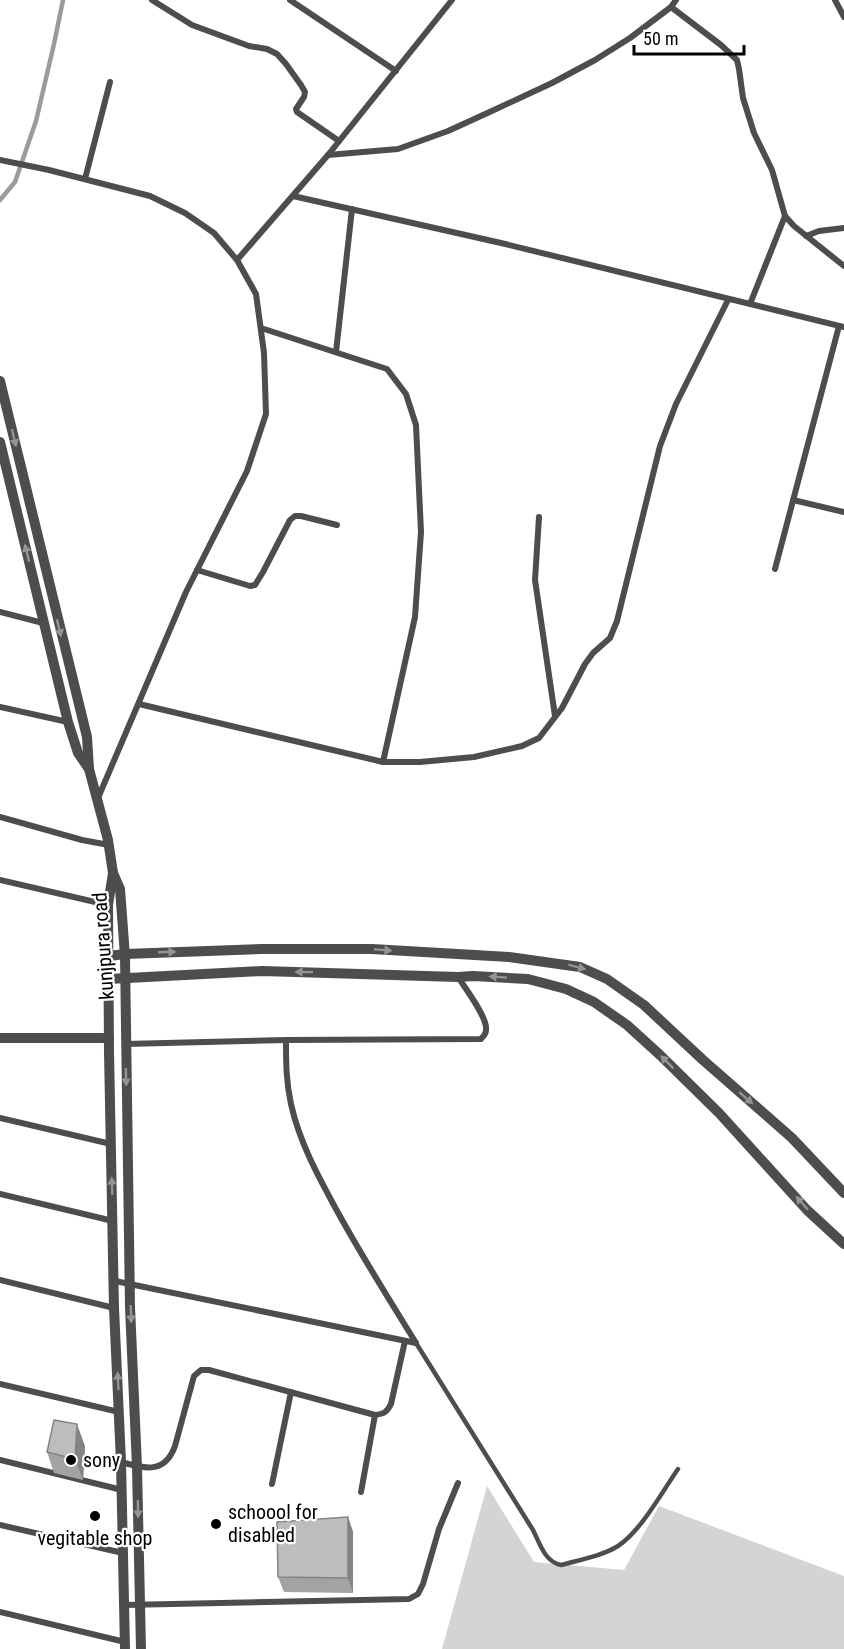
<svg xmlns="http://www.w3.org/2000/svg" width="844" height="1649" font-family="'Roboto Condensed',sans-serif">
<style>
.grass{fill:#d4d4d4}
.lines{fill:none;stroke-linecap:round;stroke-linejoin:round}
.stream{stroke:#9b9b9b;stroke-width:4.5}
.service{stroke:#4d4d4d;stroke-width:4.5}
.minor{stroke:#4d4d4d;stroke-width:6}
.tertiary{stroke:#4d4d4d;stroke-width:10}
.wall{fill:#a3a3a3}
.shaded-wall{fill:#848484}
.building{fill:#bdbdbd;stroke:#848484;stroke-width:1.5}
.oneway{fill:#949494}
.poi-dot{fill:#000;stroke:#fff;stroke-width:2}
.labels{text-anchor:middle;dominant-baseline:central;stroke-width:4.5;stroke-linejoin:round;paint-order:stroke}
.street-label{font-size:20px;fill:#000;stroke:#fff}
.poi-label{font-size:20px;fill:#000;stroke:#fff;text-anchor:start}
</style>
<rect width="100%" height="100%" fill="#fff"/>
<path class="grass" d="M487 1486 534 1562 624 1570 659 1506 844 1576V1649H442Z"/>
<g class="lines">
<path class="stream" d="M0 200 15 182 36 121 54 44 63 0"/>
<path class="service" d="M416 1343 533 1530C540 1544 545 1562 561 1565 579 1560 602 1556 618 1546 641 1531 662 1492 678 1469"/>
<g class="minor">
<path d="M152 0 192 25 249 46 267 49 277 54 286 64 301 85 305 92 304 97 296 109 297 112 339 141"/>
<path d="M290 0 396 71"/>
<path d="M835 0 844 17"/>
<path d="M671 7 721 45 737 60 739 69 743 98 754 133 772 170 785 216 794 226 844 266"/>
<path d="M328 155 398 149 448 131 494 110 552 83 595 60 630 38 671 7 676 0"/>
<path d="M0 160 49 170 150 196 185 213 214 233 237 260 256 294 264 353 266 414 247 471 186 592 98 798"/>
<path d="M85 179 110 82"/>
<path d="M293 196 501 243 844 327"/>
<path d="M806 236 819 231 844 228"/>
<path d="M237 260 328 155 452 0"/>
<path d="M750 304 785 216"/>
<path d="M261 328 387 369 406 394 416 425 421 532 415 617 383 762"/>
<path d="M336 352 352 209"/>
<path d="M793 500 844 512"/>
<path d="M539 517 535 580 555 716"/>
<path d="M775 569 839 326"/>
<path d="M197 570 250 586 255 585 263 572 290 520 295 516H301L337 525"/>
<path d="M0 612 43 623"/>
<path d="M139 704 383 762H420L474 757 522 746 539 738 562 708 585 664 593 653 610 638 617 621 660 446 676 404 728 300"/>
<path d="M0 707 68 722"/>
<path d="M0 817 82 840 109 845"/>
<path d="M0 880 108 905"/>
<path d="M286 1040C286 1062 286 1082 291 1104 299 1141 318 1176 336 1209 361 1255 389 1299 416 1343"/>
<path d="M125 1044 286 1040 481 1039C484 1035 486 1035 486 1030 488 1018 465 988 458 977"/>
<path d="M0 1118 111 1144"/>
<path d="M0 1194 113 1221"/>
<path d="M0 1280 114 1308"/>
<path d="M115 1281 416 1343"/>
<path d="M0 1384 119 1412"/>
<path d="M375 1415C384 1414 387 1412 391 1404L405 1341"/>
<path d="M0 1460 122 1490"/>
<path d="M121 1462C145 1469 165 1474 175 1446L194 1376 201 1370H209L375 1415 361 1492"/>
<path d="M272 1484 291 1392"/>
<path d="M0 1525 123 1553"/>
<path d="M124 1605 409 1599 418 1594 423 1584 439 1529 458 1483"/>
<path d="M0 1612 125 1642"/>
</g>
<g class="tertiary">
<path d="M0 381 87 737 89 769 108 840 113 873 120 889 125 956 130 1307 137 1467 141 1649"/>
<path d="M0 442 68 722 78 753 89 769"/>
<path d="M113 873 108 905 109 1052 114 1308 121 1462 125 1649"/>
<path d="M109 956 125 954 261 949H372L509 957 580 967 607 979 644 1005 703 1060 792 1138 844 1193"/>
<path d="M109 979 262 971 458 977 473 976 528 979 566 989 594 1002 627 1025 660 1055 719 1113 807 1210 844 1244"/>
<path d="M0 1038H109"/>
</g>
</g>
<g class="wall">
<path d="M85 1446 83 1480 54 1473 47 1452Z"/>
<path d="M348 1517 353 1532V1593L284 1592 278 1577Z"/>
</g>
<g class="shaded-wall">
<path d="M77 1424 85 1446 83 1480 75 1459Z"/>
<path d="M348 1517 353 1532V1593L348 1578Z"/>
</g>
<g class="building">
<path d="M54 1420 77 1424 75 1459 47 1452Z"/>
<path d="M348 1517V1578L278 1577 277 1522Z"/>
</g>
<defs><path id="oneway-solid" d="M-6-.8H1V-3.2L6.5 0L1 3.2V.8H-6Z" transform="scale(1.5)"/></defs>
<g class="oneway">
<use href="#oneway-solid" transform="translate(14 438) rotate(77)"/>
<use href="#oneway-solid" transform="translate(27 553) rotate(-104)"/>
<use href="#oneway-solid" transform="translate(59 628) rotate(76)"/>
<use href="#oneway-solid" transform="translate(383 950) rotate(4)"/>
<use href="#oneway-solid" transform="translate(167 952) rotate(-2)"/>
<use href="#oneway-solid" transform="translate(577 967) rotate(15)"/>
<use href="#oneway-solid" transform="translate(304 972) rotate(-179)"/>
<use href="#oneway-solid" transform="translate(498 977) rotate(-176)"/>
<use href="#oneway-solid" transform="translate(667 1062) rotate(-135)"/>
<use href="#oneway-solid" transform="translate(126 1077) rotate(89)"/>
<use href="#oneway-solid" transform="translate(746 1098) rotate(41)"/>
<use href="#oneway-solid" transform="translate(112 1186) rotate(-92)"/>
<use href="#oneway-solid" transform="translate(802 1203) rotate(-132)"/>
<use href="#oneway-solid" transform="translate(131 1314) rotate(88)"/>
<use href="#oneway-solid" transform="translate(118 1381) rotate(-93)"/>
<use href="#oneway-solid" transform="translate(138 1509) rotate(89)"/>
</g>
<g class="poi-dot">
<circle cx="71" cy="1460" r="6"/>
<circle cx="95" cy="1516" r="6"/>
<circle cx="216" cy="1524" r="6"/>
</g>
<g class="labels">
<g class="street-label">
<text transform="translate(103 946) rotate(-94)">kunjpura road</text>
</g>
<g class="poi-label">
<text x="83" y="1460">sony</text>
<text x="228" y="1512">schoool for<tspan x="228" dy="23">disabled</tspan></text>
<text x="95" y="1538" text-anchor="middle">vegitable shop</text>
</g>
</g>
<path d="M634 45v9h110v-9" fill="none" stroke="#000000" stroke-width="3"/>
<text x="643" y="45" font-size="18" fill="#000000" stroke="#ffffff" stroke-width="4.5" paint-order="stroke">50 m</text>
</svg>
